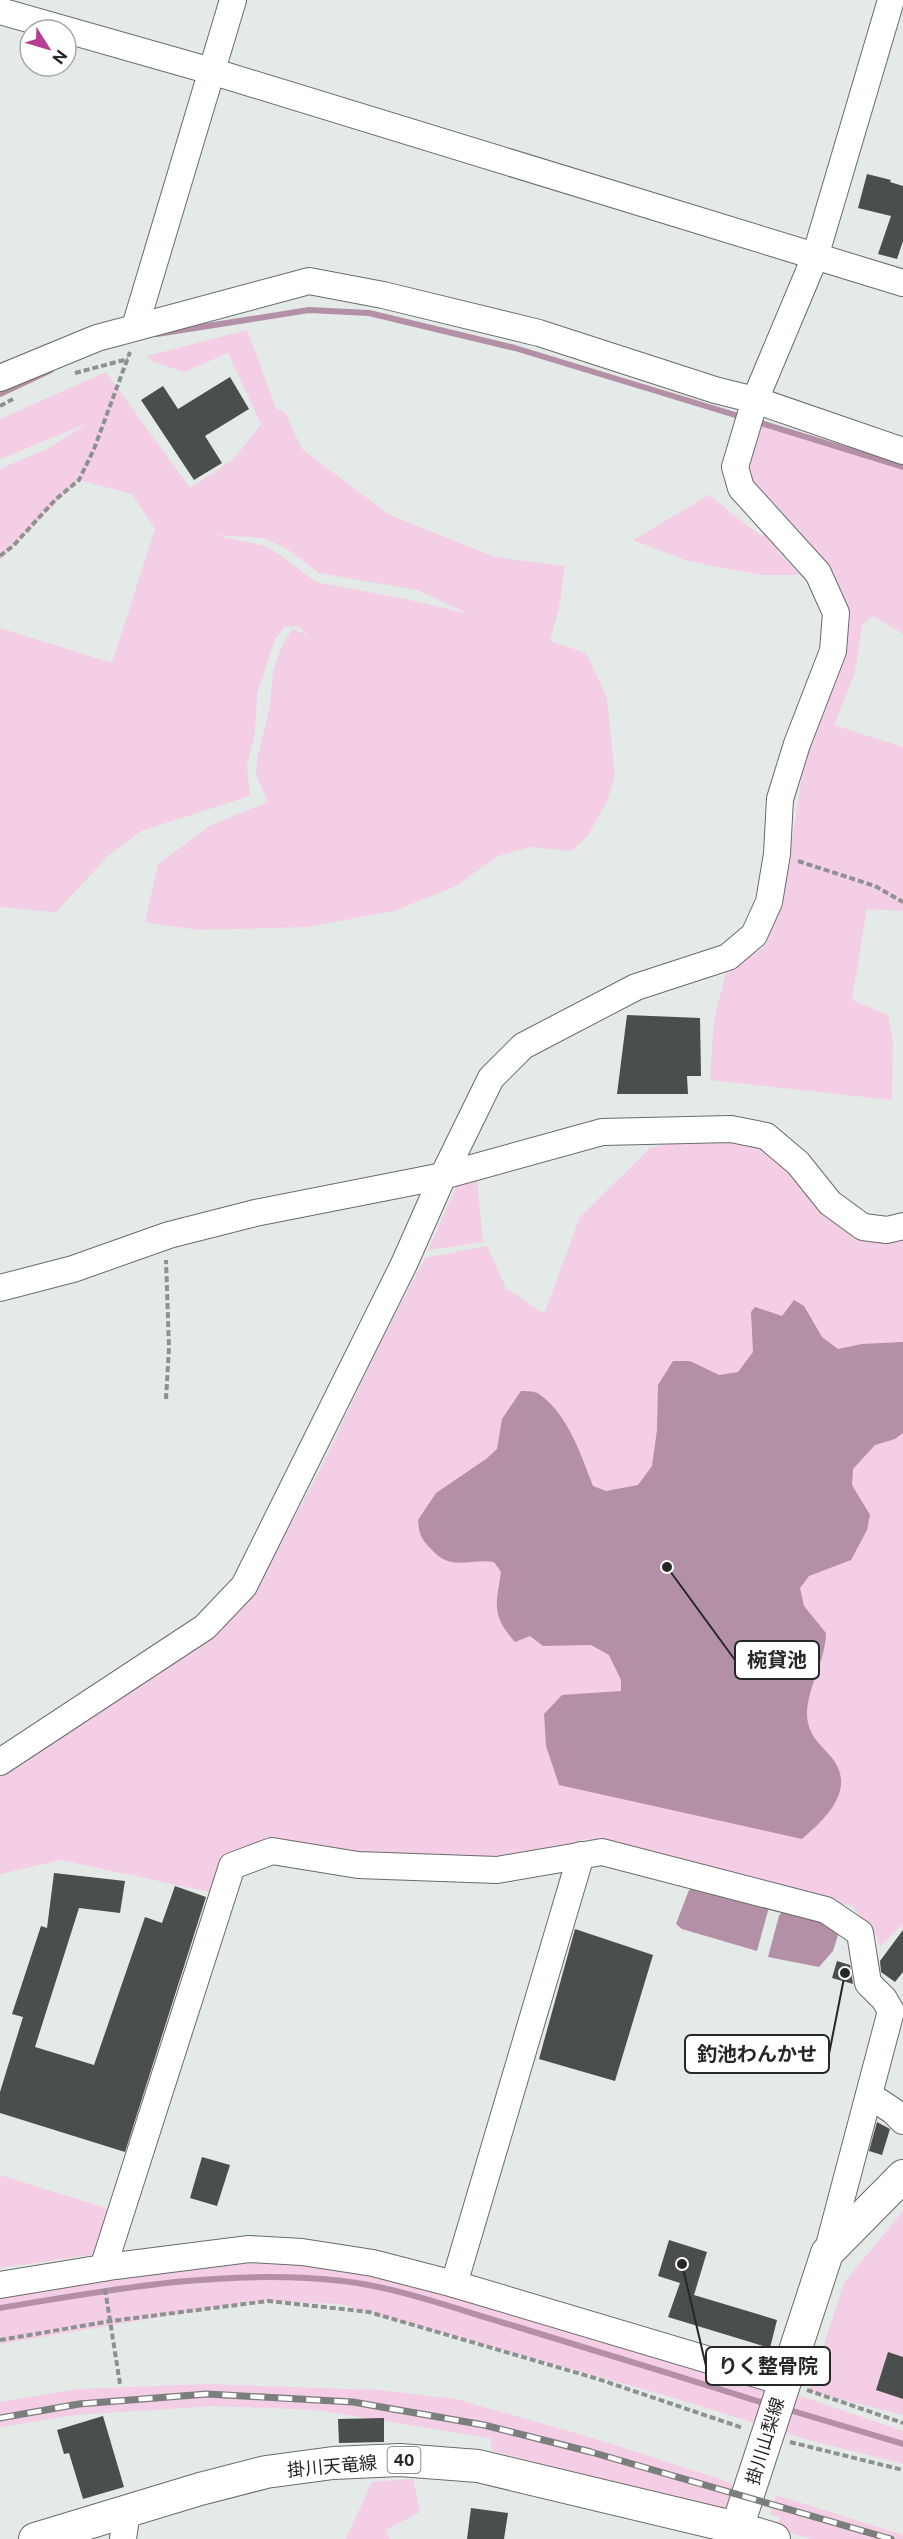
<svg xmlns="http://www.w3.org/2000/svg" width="903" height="2539" font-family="'Public Sans','Noto Sans JP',sans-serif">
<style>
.green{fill:#f3cee4;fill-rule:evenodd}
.water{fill:#b390a6}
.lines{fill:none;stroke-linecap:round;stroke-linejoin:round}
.stream{stroke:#b390a6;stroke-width:6}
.building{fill:#4a4f4d}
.minor-casing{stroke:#686c6b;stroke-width:28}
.major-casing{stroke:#686c6b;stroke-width:34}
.path{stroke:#8d9290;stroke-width:4;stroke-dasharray:6 3;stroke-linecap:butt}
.minor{stroke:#fff;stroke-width:26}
.major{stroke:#fff;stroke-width:32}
.rail-casing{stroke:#7a7e7c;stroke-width:7}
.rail{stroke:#fff;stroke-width:4.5;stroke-dasharray:14;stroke-linecap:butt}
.labels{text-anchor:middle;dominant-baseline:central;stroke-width:6;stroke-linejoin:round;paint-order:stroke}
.shield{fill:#fff;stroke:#676868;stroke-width:1.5}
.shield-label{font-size:16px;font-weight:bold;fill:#262827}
.street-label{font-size:18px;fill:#262827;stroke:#fff}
.leader{fill:none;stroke:#262827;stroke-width:2}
.callout-dot{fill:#262827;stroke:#fff;stroke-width:2}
.callout{fill:#fff;stroke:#262827;stroke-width:2}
.callout-label{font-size:20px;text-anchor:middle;font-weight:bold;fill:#262827}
</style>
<rect width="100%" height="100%" fill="#e4eae8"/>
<g class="green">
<path d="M247 330 276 408 285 413 302 449 390 515 495 557 565 566 559 608 550 641 586 653 607 698 615 775 607 801 587 837 571 851 530 847 498 856 454 887 394 911 307 927 198 930 145 922 158 864 211 825 268 802 256 774 257 759 270 706 273 671 282 646 292 629 308 635 298 626 284 627 275 639 257 694 255 733 247 766 250 796 141 831 109 855 56 912 0 907V628L112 663 155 529 132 494 79 480 81 466 78 481 0 560V469L47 449 88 423 0 459V419L106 372 190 488 234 459 261 424 228 353 184 372 151 361 147 356ZM214 535 264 538 287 549 319 573 417 590 469 614 405 599 316 582 283 557 265 546Z"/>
<path d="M761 423 903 464V634L873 616 862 625 855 672 834 725 903 747V911L867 909 852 1000 888 1015 893 1042 892 1100 710 1080 714 1019 726 973 763 948 786 879 809 732 847 629 780 533 778 552 800 575H761L688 561 633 540 709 495 761 536 782 522 756 497 746 459Z"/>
<path d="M720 1130 770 1148 862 1227 903 1223V1924L880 1947 876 1935 852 1906 585 1839 571 1844 489 1859 431 1856 232 1866 209 1892 61 1860 0 1874V1775L182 1655 255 1590 318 1474 384 1336 425 1258 487 1246 506 1288 544 1314 580 1217 650 1148Z"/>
<path d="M477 1177 483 1242 428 1250 460 1178Z"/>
<path d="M0 2175 109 2209 97 2254 0 2268Z"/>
<path d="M903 2211V2415L809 2391 844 2283Z"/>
<path d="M284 2259 449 2289 765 2384 903 2431V2464L809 2440 678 2399 340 2304 268 2301 238 2304 0 2344V2295L217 2260Z"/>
<path d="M206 2384 379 2390 456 2399 596 2439 726 2481 738 2487 727 2510 714 2511 605 2480 492 2451 490 2438 316 2410 213 2406 76 2415 0 2427V2402L79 2389Z"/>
<path d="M413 2479 420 2512 385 2530 390 2539H346L372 2482Z"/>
<path d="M776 2495 903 2535V2539H811L776 2529 780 2517 770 2514Z"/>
</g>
<g class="water">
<path d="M794 1300 804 1306 822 1337 838 1349 862 1344 903 1342V1433L895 1439 875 1445 853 1469 852 1485 870 1515 867 1530 851 1560 809 1576 800 1588 804 1606 826 1633C826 1662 802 1696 808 1723 811 1738 823 1747 832 1758 857 1790 825 1819 802 1839L559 1785 546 1746 544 1714 562 1695 621 1691V1680L609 1655 591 1645 543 1646 530 1636 515 1642C491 1615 496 1605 501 1572L494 1562C468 1558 451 1572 431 1549 421 1539 419 1534 418 1520L436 1493 486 1459 497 1449 502 1419 521 1391C527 1391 534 1391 539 1394 568 1414 581 1455 593 1486L606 1491 638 1485 652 1466 657 1430 658 1385 673 1361H690L719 1375 738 1372 753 1352 751 1312 755 1307 782 1316Z"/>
<path d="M699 1886 769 1907 757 1951 682 1929 676 1924 689 1890Z"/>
<path d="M784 1909 820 1920 838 1935 833 1951 819 1967 768 1957 779 1916Z"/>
</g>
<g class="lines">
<g class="stream">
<path d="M157 334 309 310 369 313 515 348 745 418"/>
<path d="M0 394 51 370"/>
<path d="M754 421 903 467"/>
<path d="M0 2308C114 2289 228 2268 343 2281 400 2288 456 2309 511 2325 596 2351 682 2377 767 2404"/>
<path d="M786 2409 903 2444"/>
</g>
</g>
<g class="building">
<path d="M867 174 891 180 890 182 903 186V241L897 259 878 254 891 216 858 208Z"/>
<path d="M230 377 249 409 205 436 222 463 194 480 141 400 163 386 178 409Z"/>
<path d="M627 1015 700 1018 701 1076H687L688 1094H617Z"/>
<path d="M54 1873 125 1881 120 1913 79 1908 35 2047 94 2065 145 1917 162 1923 175 1886 206 1897 125 2152 0 2113V2092L23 2017 12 2014 41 1926 47 1928Z"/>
<path d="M575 1929 653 1955 615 2081 539 2059Z"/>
<path d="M903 1930V1972L895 1982 881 1972 880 1961Z"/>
<path d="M837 1961 850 1965 853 1984 832 1978Z"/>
<path d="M877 2122 890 2129 882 2155 869 2151Z"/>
<path d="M202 2157 230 2165 217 2206 190 2198Z"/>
<path d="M669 2240 707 2252 694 2295 777 2320 770 2348 668 2317 680 2283 658 2276Z"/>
<path d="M888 2352 903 2357V2399L876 2390Z"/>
<path d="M103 2416 124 2487 83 2499 69 2453 64 2454 57 2430Z"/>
<path d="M384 2418V2442L339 2443 338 2419Z"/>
<path d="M471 2508 508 2513 504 2539H467Z"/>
</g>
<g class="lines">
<defs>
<g id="minor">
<path d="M0 11 211 71 903 283"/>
<path d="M135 327 233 0"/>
<path d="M0 378 97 338 309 281 383 295 539 333 715 390 755 400 903 451"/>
<path d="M0 1288 73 1269 169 1235 255 1213 443 1176 602 1132 731 1129 766 1136 798 1163 830 1203 863 1227 887 1230 903 1226"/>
<path d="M0 1762 205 1627 244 1586 404 1264 443 1176 491 1078 523 1046 636 987 728 957 754 935 769 902 777 854 780 799 797 744 833 651 836 613 818 573 741 488 735 467 755 400 815 257 891 0"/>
<path d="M869 2095 893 2111 903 2121"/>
<path d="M103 2268 232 1866 272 1851 358 1865 497 1870 602 1852 826 1910 860 1933 868 1983 884 1999 891 2011 827 2253"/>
<path d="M454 2284 581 1855"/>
<path d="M0 2285 115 2266 249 2249 302 2252 373 2263 454 2284 783 2382"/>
<path d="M123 2539 127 2511"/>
</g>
<g id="major">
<path d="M737 2528 827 2253 903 2176"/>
<path d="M35 2539 200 2489 266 2472 333 2463 400 2460 478 2466 737 2528 774 2539"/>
</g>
</defs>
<use href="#minor" class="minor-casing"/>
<use href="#major" class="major-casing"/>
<g class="path">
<path d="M75 373 128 359"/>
<path d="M0 406 13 399"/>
<path d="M0 556 13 546 56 499 79 480 94 449 130 352"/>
<path d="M798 861 875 886 903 902"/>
<path d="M166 1399 169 1348 166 1260"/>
<path d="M105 2289 120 2384"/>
<path d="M0 2340 111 2321 268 2301 324 2307 369 2312 598 2379 743 2428"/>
<path d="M807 2390 903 2423"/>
<path d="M790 2442 903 2470"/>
</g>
<use href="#minor" class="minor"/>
<use href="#major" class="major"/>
<defs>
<path id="rail" d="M0 2418 79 2404 207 2394 353 2402 484 2425 591 2452 891 2539"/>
</defs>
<use href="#rail" class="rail-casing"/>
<use href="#rail" class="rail"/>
</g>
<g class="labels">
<rect class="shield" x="387.5" y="2447" width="33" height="26" rx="4.5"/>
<g class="shield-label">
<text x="404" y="2460">40</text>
</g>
<g class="street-label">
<text transform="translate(765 2441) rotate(-73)">掛川山梨線</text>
<text transform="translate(332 2466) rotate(-5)">掛川天竜線</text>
</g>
</g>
<path class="leader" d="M667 1567L735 1660M845 1973L829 2054M682 2264L706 2366"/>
<g class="callout-dot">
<circle cx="667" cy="1567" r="6"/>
<circle cx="845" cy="1973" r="6"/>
<circle cx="682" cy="2264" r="6"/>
</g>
<g class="callout">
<rect x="735" y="1641" width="84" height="38" rx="6"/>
<rect x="685" y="2035" width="144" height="38" rx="6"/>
<rect x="706" y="2347" width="124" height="38" rx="6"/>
</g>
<g class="callout-label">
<text x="777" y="1667">椀貸池</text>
<text x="757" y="2061">釣池わんかせ</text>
<text x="768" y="2373">りく整骨院</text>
</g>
<g transform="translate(48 48) rotate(127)"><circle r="28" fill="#ffffff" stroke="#a8a9a9" stroke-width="1.5"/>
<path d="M0-4.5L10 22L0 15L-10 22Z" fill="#b63e94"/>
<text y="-9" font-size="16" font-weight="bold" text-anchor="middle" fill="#262827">N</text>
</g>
</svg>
